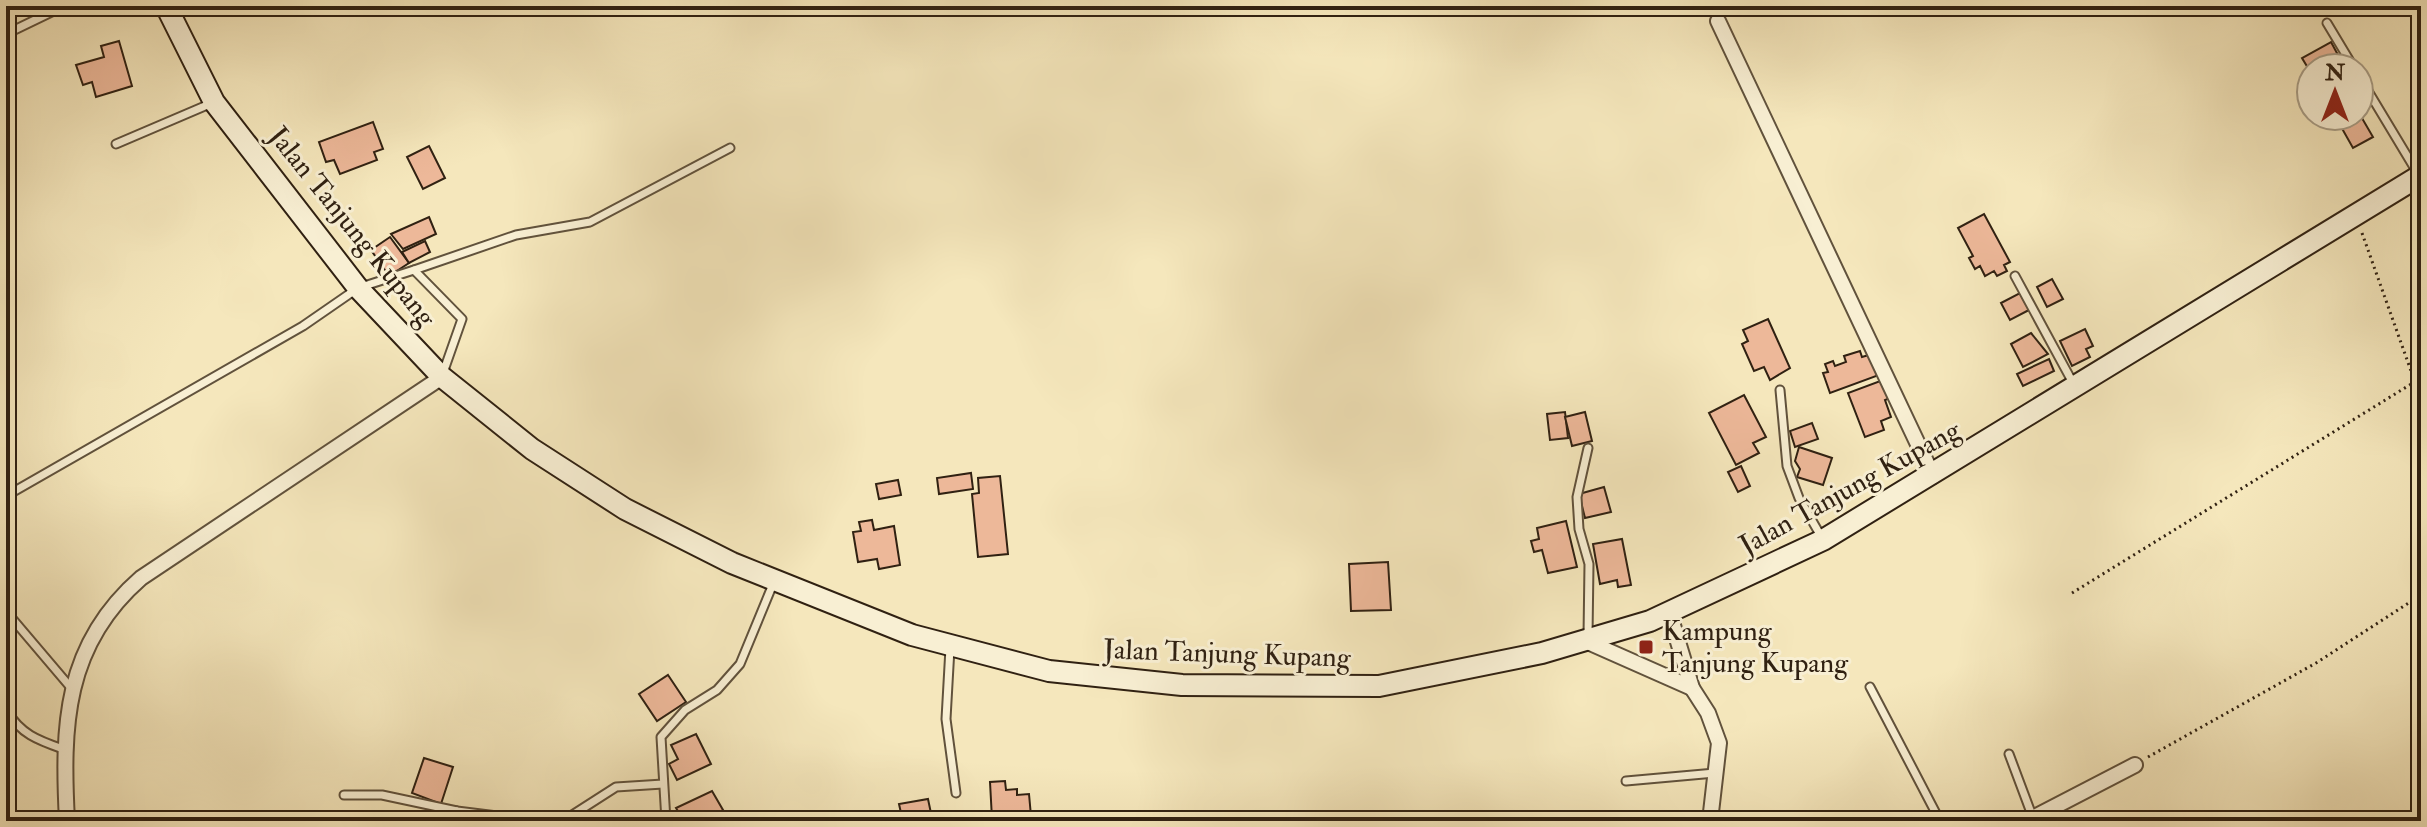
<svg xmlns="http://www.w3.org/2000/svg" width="2427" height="827" font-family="'IM FELL Double Pica',serif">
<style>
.building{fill:#edb899;stroke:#302112;stroke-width:2}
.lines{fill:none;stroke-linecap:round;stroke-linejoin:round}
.lane-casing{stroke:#61523c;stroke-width:11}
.street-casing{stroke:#61523c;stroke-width:18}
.secondary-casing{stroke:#302112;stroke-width:24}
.path{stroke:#302112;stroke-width:3;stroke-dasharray:2 4;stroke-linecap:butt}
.lane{stroke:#f8efd3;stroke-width:7}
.street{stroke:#f8efd3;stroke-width:14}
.secondary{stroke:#f8efd3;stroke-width:20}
.poi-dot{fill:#8f2418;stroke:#f8efd3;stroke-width:3}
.labels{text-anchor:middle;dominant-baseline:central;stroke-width:6;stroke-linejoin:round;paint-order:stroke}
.street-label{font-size:28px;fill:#302112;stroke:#f8efd3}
.poi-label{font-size:28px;fill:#302112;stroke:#f8efd3;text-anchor:start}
</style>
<rect width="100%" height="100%" fill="#f5e7bc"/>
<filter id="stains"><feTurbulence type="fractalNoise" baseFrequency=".0025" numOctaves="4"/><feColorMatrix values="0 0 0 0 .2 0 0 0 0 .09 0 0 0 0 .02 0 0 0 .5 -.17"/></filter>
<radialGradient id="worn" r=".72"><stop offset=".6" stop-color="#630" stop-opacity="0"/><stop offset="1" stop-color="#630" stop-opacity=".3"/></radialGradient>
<g class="building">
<path d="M119 41 132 86 96 97 92 82 83 85 76 65 104 57 101 46Z"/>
<path d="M2331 42 2345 68H2311V73L2302 58Z"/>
<path d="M2359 113 2373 137 2353 148 2335 116Z"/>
<path d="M373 122 383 149 374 152 377 160 340 174 334 160 326 162 319 142Z"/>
<path d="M429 146 445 178 423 189 407 157Z"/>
<path d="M1984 214 2010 262 2004 265 2007 271 1997 276 1994 271 1985 276 1980 266 1975 269 1969 258 1973 256 1958 228Z"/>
<path d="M429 217 436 234 403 249 391 234Z"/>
<path d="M390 237 409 263 389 276 371 250Z"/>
<path d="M425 241 430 252 409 263 402 252Z"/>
<path d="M2052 279 2063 299 2047 307 2037 287Z"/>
<path d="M2020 293 2029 310 2010 320 2001 303Z"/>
<path d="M1768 319 1790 368 1770 380 1764 367 1754 371 1742 344 1748 341 1743 330Z"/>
<path d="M2085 329 2093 346 2086 349 2090 357 2072 366 2060 341Z"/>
<path d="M2031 333 2048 354 2023 367 2011 344Z"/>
<path d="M1860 351 1862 357 1872 354 1879 375 1830 393 1823 373 1828 372 1825 364 1833 361 1835 366 1846 362 1844 356Z"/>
<path d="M2049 359 2054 371 2023 386 2017 374Z"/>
<path d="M1883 380 1890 398 1885 400 1891 417 1881 421 1884 430 1865 437 1848 393Z"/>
<path d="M1744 395 1766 437 1753 443 1759 453 1736 465 1709 413Z"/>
<path d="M1565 412 1568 438 1550 440 1547 414Z"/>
<path d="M1585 412 1592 441 1572 446 1565 417Z"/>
<path d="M1812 423 1818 439 1795 447 1790 431Z"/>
<path d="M1799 447 1832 458 1823 485 1797 477 1800 469 1795 461Z"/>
<path d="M1741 466 1750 486 1738 492 1728 472Z"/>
<path d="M971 473 973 489 939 494 937 478Z"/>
<path d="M1000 476 1008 554 978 557 972 494 979 493 978 478Z"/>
<path d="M898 480 901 495 879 499 876 484Z"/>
<path d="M1604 487 1611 512 1585 518 1579 494Z"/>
<path d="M872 520 874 530 894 526 900 565 879 569 877 559 858 562 853 532 861 531 859 522Z"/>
<path d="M1566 521 1577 567 1548 573 1542 550 1534 552 1531 541 1539 539 1537 528Z"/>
<path d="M1622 539 1631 585 1618 587 1617 580 1600 584 1593 544Z"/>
<path d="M1388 562 1391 610 1351 611 1349 564Z"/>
<path d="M668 675 686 702 657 721 639 694Z"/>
<path d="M696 734 711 764 677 780 669 764 678 759 671 745Z"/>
<path d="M424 758 453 767 441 804 412 793Z"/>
<path d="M1005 781 1006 790 1017 789V795L1029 794 1031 816 992 819 990 782Z"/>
<path d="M712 791 723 810 704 821H684L676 808Z"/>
<path d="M928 799 932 818 891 821 890 815 901 813 899 804Z"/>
</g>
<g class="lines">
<defs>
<g id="lane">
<path d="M2327 23 2354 68"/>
<path d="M6 34 64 6"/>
<path d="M2359 76 2418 174"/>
<path d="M116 144 212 103"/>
<path d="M414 270 516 235 590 222 730 148"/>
<path d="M2015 276 2073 383"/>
<path d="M1780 390 1787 466 1799 498 1822 538"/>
<path d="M1588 448 1577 497 1579 529 1589 564 1588 636"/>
<path d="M6 496 303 326 358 288 414 270 462 319 443 373"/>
<path d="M10 616 72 689"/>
<path d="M950 648 946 719 956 793"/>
<path d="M1870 687 1940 821"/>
<path d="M6 710C21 734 37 740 63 749"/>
<path d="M2009 754 2033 818"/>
<path d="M1626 781 1715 773"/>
<path d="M344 795H382L457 811 537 821"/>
<path d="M449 821 457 811"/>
<path d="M563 821 616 787 663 784"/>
<path d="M666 821 661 737 685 710 717 690 740 664 773 584"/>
</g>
<g id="street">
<path d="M1718 21 1933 476"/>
<path d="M1669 612 1692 688 1708 713 1719 743 1710 821"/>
<path d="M1588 642 1692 688"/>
<path d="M67 821C62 726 64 645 141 578L442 377"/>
<path d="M2027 821 2135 765"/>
</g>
<path id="secondary" d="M166 6 214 102 358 288 442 377 532 449 625 509 732 563 912 635 1049 671 1182 685 1379 686 1542 653 1650 621 1823 540 2421 175"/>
</defs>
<use href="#lane" class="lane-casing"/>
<use href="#street" class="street-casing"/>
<use href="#secondary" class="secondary-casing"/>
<g class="path">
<path d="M2362 233 2421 399"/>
<path d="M2072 593 2421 378"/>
<path d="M2148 757 2316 663 2421 595"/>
</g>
<use href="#lane" class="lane"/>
<use href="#street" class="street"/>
<use href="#secondary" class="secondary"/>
</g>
<rect class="poi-dot" x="1638" y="639" width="16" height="16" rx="4"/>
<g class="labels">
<g class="street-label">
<text transform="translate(352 227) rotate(51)">Jalan Tanjung Kupang</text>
<text transform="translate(1850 488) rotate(-29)">Jalan Tanjung Kupang</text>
<text transform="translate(1227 654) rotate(2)">Jalan Tanjung Kupang</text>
</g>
<g class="poi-label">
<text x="1662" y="631">Kampung<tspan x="1662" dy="32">Tanjung Kupang</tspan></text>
</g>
</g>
<rect width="2427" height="827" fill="none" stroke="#f5e7bc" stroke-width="32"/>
<rect x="8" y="8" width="2411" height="811" fill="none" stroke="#302112" stroke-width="4"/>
<rect x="16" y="16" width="2395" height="795" fill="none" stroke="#302112" stroke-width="2"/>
<g transform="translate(2335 92)"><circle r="38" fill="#f8efd3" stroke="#a89d86" stroke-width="2"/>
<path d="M0-6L14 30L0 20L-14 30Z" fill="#8f2418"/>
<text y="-12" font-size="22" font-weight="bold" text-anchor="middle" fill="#302112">N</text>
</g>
<rect width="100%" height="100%" filter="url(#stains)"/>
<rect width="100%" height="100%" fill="url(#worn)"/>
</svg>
